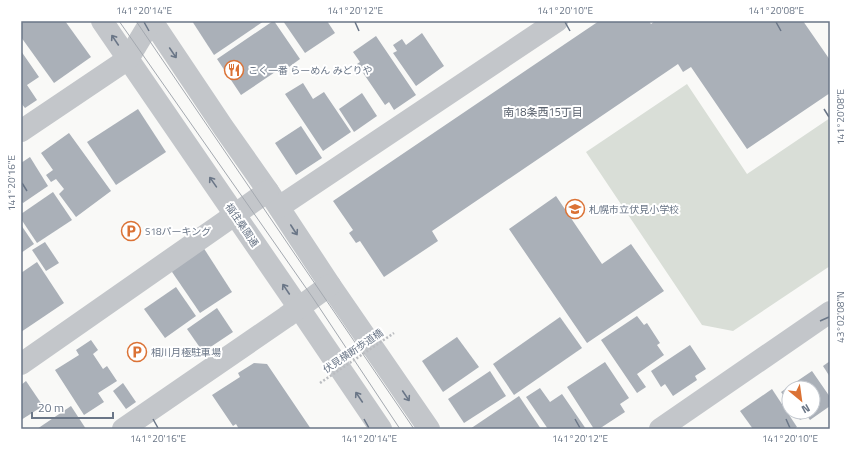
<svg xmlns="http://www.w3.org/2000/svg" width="851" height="450" font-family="'Titillium Web','Noto Sans JP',sans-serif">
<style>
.green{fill:#d9ded7}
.building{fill:#aab0b8}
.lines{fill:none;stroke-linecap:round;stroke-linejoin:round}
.minor{stroke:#c3c6ca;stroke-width:22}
.tram{stroke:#a4a9b0;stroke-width:1}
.path-bridge{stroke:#bbbdc1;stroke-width:2.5;stroke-dasharray:2 2;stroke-linecap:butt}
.oneway{stroke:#6a7687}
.ticks{fill:none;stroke:#6a7687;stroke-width:1.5}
.labels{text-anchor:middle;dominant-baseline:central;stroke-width:4;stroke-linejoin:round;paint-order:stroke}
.poi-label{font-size:10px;fill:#6a7687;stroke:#fff;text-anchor:start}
.street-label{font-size:10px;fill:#6a7687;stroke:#fff}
.neighbourhood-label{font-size:11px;fill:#58606c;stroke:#fff}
.neatline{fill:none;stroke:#6a7687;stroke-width:1.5}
.ticks-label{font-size:10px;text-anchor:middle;fill:#6a7687}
</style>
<rect width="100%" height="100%" fill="#f9f9f7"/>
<path class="green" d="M687 84 747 174 830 118V266L733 331 702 325 586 152Z"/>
<g class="building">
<path d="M21 21H65L91 57 54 83 21 37Z"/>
<path d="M192 21H264L214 55Z"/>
<path d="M273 21H274L300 59 289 67 287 64 241 95 217 59Z"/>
<path d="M283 21H327L335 33 305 53Z"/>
<path d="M599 21H649L651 24 655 21H803L830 60V93L747 149 691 67 683 72 678 64 432 231 438 241 384 277 360 241 356 243 349 233 353 230 333 201Z"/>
<path d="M422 33 444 66 416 86 393 53 397 51 393 45 402 39 406 45Z"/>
<path d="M376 36 416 95 394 110 389 102 385 105 357 64 360 62 353 52Z"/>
<path d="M21 51 39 77 27 85 37 100 25 108 21 103Z"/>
<path d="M303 83 313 99 324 92 351 132 323 151 285 94Z"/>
<path d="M362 93 377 116 354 132 339 109Z"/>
<path d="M138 109 166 152 116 185 87 142Z"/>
<path d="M301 126 322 158 296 175 275 143Z"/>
<path d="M69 133 111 191 76 217 59 194 64 189 56 179 51 182 46 175 53 170 41 153Z"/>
<path d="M30 157 48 186 23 203 21 201V163Z"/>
<path d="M53 192 72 220 37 243 21 219V214Z"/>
<path d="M556 196 602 264 631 244 664 291 587 343 509 229Z"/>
<path d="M21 225 34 244 21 253Z"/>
<path d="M45 242 59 263 46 271 32 250Z"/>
<path d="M203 247 232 292 200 313 170 269Z"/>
<path d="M37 262 64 303 21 332V273Z"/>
<path d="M176 287 196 316 165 338 144 309Z"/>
<path d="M217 308 233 332 203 352 187 329Z"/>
<path d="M637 316 644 325 647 323 660 343 657 345 664 355 637 374 646 387 637 393 601 340Z"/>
<path d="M560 317 582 348 514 395 493 364Z"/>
<path d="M457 337 479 367 443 392 422 361Z"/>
<path d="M91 340 98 350 93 354 103 369 107 366 117 381 98 393 104 402 84 415 55 370 79 355 76 350Z"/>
<path d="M690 345 706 369 695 376 697 380 673 396 665 384 661 387 651 371Z"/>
<path d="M830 361V377L823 366Z"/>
<path d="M605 362 629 398 620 404 625 412 599 429H594L567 387Z"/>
<path d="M254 363 267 364 311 429H239L236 424 233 426 212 395 240 377 238 373Z"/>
<path d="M490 371 506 396 464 423 448 399Z"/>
<path d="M812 371 830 397V406L810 420 807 416 800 420 795 412H813V388H789V403L781 392Z"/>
<path d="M26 381 43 406 21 420V385Z"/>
<path d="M123 383 136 402 126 409 113 391Z"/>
<path d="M540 388 550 402 562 394 586 429H548L526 397Z"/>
<path d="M772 389 797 427 794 429H753L740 411Z"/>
<path d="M519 396 541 429H470Z"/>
<path d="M71 406 86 429H37Z"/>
</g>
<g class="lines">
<g class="minor">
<path d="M102 21 299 308 381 429"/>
<path d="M152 21 223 127 268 191 330 285 429 429"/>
<path d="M21 131 128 59 151 21"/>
<path d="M279 207 557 21"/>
<path d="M21 364 223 223 268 191"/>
<path d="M123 429 286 317 330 285"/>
<path d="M660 429 830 312"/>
</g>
<g class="tram">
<path d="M119 21 248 205 313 298 400 429"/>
<path d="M136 21 414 429"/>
</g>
<path class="path-bridge" d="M320 383 394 333"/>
</g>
<defs><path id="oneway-shaft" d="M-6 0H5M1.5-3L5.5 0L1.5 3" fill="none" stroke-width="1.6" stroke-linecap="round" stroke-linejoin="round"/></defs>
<g class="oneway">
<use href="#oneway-shaft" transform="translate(115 40) rotate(-124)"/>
<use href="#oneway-shaft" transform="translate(173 53) rotate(56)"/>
<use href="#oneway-shaft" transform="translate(213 182) rotate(-125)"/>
<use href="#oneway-shaft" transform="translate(294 230) rotate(57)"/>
<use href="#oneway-shaft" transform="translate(286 289) rotate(-124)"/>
<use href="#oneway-shaft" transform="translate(406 396) rotate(56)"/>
<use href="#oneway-shaft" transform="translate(359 397) rotate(-124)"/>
</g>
<path class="ticks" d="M144 22 149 31M355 22 359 31M565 22 570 31M776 22 781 31M824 109 829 117M22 183 27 191M820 321 829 317M153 419 158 428M364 419 369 428M575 419 580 428M786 419 790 428"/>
<defs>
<symbol id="restaurant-ring" viewBox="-11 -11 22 22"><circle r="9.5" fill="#fff" stroke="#db7235" stroke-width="1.5"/><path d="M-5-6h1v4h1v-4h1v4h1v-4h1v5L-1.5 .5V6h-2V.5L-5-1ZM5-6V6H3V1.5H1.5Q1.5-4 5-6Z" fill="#db7235"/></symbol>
<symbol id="school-ring" viewBox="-11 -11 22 22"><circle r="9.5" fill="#fff" stroke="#db7235" stroke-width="1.5"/><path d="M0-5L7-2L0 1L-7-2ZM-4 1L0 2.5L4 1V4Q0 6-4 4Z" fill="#db7235"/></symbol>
<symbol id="parking-ring" viewBox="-11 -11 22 22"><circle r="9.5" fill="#fff" stroke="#db7235" stroke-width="1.5"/><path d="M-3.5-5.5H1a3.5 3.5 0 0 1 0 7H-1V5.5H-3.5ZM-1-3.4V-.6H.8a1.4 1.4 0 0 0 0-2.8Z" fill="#db7235"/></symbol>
</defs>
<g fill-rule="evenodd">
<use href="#restaurant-ring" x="223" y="59" width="22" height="22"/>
<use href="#school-ring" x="564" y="198" width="22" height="22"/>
<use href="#parking-ring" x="120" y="220" width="22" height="22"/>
<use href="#parking-ring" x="126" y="341" width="22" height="22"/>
</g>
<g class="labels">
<g class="poi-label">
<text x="248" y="70">こく一番 らーめん みどりや</text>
<text x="589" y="209">札幌市立伏見小学校</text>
<text x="145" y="231">S18パーキング</text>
<text x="151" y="352">相川月極駐車場</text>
</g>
<g class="street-label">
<text transform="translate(242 225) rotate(56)">福住桑園通</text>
<text transform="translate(353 351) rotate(-34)">伏見横断歩道橋</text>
</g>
<g class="neighbourhood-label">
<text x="543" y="112">南18条西15丁目</text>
</g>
</g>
<rect width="851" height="450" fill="none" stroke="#ffffff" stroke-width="44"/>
<g transform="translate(801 400) rotate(151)"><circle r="19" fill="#ffffff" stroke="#c3c8cf"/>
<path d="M0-3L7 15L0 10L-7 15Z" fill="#db7235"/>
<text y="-6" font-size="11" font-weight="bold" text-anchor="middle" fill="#6a7687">N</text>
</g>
<path d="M32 412v6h81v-6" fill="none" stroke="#6a7687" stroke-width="2"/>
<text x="38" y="412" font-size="12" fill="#6a7687" stroke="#ffffff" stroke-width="3" paint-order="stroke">20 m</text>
<rect x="22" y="22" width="807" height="406" class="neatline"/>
<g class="ticks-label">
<text x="144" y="14">141°20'14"E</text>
<text x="355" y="14">141°20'12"E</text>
<text x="565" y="14">141°20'10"E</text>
<text x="776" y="14">141°20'08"E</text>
<text transform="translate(840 117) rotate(-90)" y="4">141°20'08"E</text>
<text transform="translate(11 183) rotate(-90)" y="4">141°20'16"E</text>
<text transform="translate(840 317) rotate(-90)" y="4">43°02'08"N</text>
<text x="158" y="442">141°20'16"E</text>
<text x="369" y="442">141°20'14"E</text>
<text x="580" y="442">141°20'12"E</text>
<text x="790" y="442">141°20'10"E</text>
</g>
</svg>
